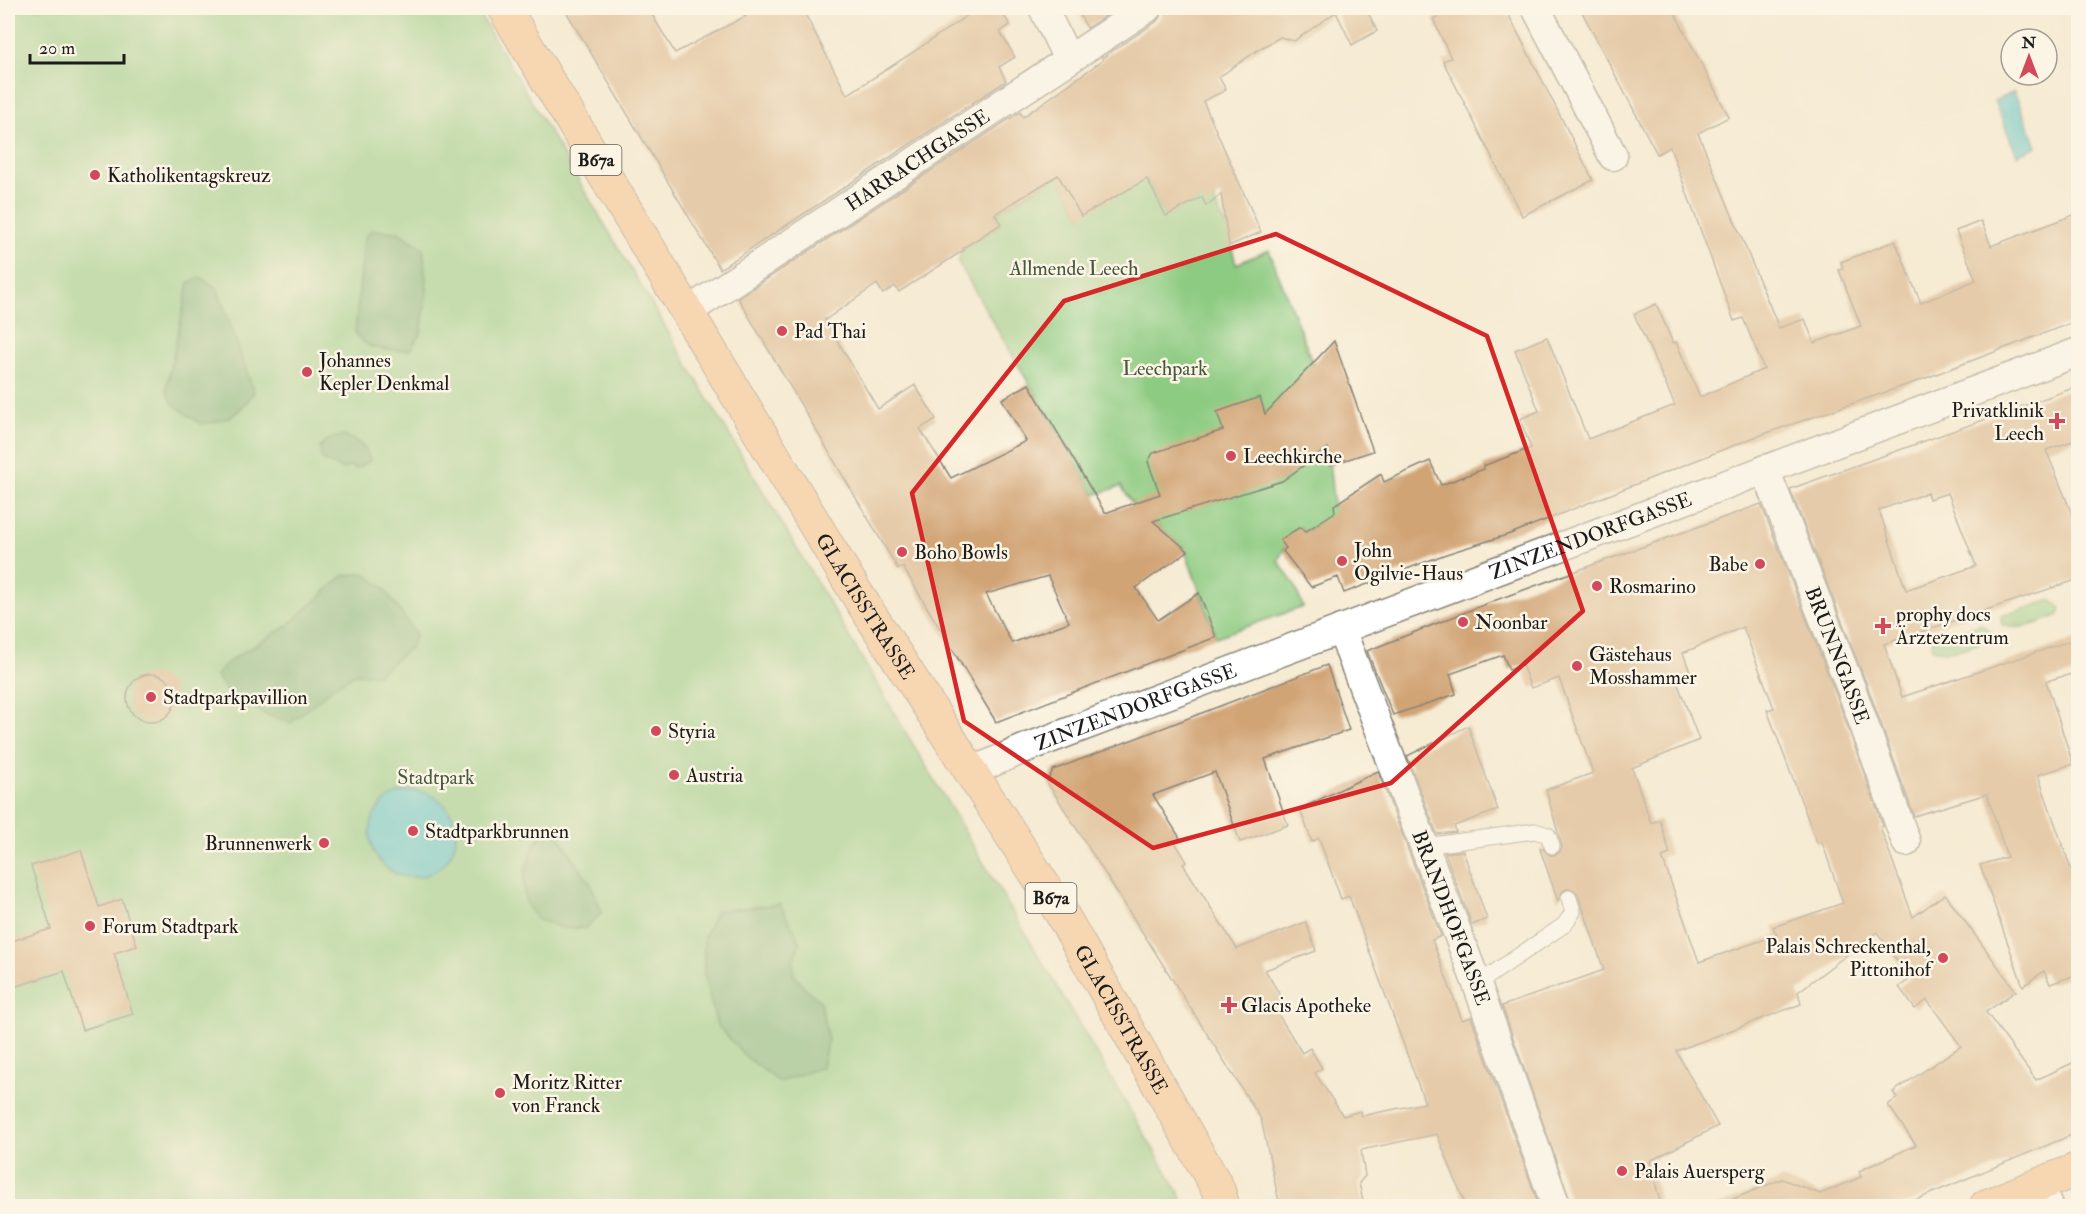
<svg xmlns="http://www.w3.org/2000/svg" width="2086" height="1214" font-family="'IM FELL Double Pica',serif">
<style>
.green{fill:#8dcb82;stroke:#54744f;stroke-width:1.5}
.forest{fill:#72af70;stroke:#476646;stroke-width:1.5}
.water{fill:#55c3ca;stroke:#387073;stroke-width:1.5}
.building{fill:#d1a476;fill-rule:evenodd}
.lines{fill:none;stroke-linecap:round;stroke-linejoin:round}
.lane-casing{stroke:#898478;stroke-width:17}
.street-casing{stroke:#898478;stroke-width:31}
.primary-casing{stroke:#898478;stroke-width:35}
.lane{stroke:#fff;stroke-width:15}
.street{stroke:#fff;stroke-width:28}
.primary{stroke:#f9bc8a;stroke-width:33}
.marked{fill:none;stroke:#d62828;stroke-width:4.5;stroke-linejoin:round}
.poi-dot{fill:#d1495b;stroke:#fcf5e5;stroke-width:2}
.labels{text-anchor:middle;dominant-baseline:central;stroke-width:5;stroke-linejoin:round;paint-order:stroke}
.shield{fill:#fcf5e5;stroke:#5f5d58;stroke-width:1.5}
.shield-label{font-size:18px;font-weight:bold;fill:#1c1c1c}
.street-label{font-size:20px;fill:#1c1c1c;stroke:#fcf5e5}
.poi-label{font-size:20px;fill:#1c1c1c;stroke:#fcf5e5;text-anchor:start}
.park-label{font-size:20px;fill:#445940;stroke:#fcf5e5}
</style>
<rect width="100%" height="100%" fill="#fcf5e5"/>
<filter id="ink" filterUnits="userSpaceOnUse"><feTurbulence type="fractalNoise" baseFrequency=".0167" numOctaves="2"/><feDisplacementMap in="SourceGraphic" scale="12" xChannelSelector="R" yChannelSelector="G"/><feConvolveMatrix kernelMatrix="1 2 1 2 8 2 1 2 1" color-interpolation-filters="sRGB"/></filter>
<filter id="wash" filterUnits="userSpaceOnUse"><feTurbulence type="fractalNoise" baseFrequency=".008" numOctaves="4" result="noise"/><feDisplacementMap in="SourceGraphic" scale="24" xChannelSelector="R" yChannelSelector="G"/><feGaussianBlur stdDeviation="1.35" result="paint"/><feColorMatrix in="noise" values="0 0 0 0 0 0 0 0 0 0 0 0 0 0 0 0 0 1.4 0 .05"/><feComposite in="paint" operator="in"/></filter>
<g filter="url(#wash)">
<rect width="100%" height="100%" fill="#f6ebd3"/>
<g class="green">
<path d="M8 8H476L1180 1194 1184 1206H8Z"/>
<path d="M1122 132 1166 215 1202 197 1213 200 1226 226 1236 264 1269 250 1313 364 1327 445 1334 506 1368 496 1305 532 1300 527 1283 551 1278 561 1294 584 1303 607 1216 637 1184 548 1132 503 1121 486 1094 495 958 262 963 248 1001 224 995 214 1055 177 1060 178 1081 216Z"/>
<path d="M2051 600 2061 608 2059 615C2041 622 2020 632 2002 625L2001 616Z"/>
<path d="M1981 624 1991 632 1989 639C1972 646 1951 655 1932 649V640Z"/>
</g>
<g class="forest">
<path d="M371 230 398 232 423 248 427 290 421 333 410 350C388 350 369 353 355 333L364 239Z"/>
<path d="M200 277 217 288 254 392C236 417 231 420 201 424L173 404 166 389 189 282Z"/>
<path d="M343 436C358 440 366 446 370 461L355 469 351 466 342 469 322 460 320 447C325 439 334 437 343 436Z"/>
<path d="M364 573 383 587 416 634 411 647 378 674H355L335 686 290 723 267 715 230 695 216 675 232 659 287 626 343 576Z"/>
<path d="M542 832 559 836 592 886 602 912 586 928H561L536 919C533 913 528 907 526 902 519 877 530 852 542 832Z"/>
<path d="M780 904 800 942 793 961 794 975 807 990 820 1001 828 1039 822 1067 779 1082 746 1057 717 1025 704 974V937L716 911Z"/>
</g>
<g class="water">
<path d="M2014 92 2037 146 2017 155 1994 101Z"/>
<circle cx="413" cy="834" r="43"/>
</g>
<g id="blocks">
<g class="building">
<path d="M564 8H648L675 53 746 16 742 8H802L847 95 912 53 978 8H999L1010 25 1000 32 1015 57 999 67 1006 81 720 269Z"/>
<path d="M1076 8H1118L1087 28Z"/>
<path d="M1163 8H1366L1377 31 1352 45 1336 12 1294 41 1280 37 1261 48 1219 77 1226 90 1203 101 1261 232 1229 246 1221 194 1206 206 1202 197 1166 216 1147 179 1081 216 1058 175 995 214 1001 224 963 248 964 250 899 292 895 286 883 294 877 284 825 320 878 409 915 385 936 419 920 429 951 478 1026 441 1002 399 1029 384 1105 513 1160 494 1148 462 1153 453 1223 430 1217 412 1260 397 1265 414 1334 341 1373 451 1330 465 1328 448 1282 481 1153 521 1188 551 1136 588 1158 620 1199 593 1216 637 996 722 903 567 898 569 738 298 1020 112 1023 117 1103 60 1102 58 1156 22 1161 16ZM1048 576 1069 622 1012 643 986 594Z"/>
<path d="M1453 8H1505L1593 180 1522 216 1443 61 1451 58 1433 19Z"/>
<path d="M1580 8H1672L1729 117 1698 133 1779 328 1805 319 1814 343 1861 326 1839 270 1843 269 1841 262 1895 241 1921 303 1976 280 1956 231 1981 221 1991 246 2079 213V320L1918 381 1755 437 1510 534 1446 554 1344 593 1338 577 1311 587 1283 551 1286 548 1280 540 1300 527 1305 532 1335 512 1334 505 1381 474 1384 482 1430 461 1441 485 1484 469 1483 466 1531 448 1520 419 1539 411 1515 350 1547 337 1588 439 1675 405 1634 314 1656 304 1673 343 1676 342 1700 397 1764 369 1743 318 1734 321 1670 147 1657 154Z"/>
<path d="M2079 386V439L2046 450 2079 531V579L1884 644 1902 697 2079 638V672L2046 681 2073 764 2038 775 2079 892V974L2050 984 2044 971 2023 986 1980 865 2007 857 1987 794 1914 816 1867 685 1790 489ZM1927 493 1929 499 1948 493 1976 566 1906 590 1879 510Z"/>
<path d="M1761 504 1837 697 1883 826 1880 827 1913 917 1945 894 2016 991 1986 1012 2036 1080 2079 1060V1132L1901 1206H1716L1782 1179 1820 1194 1861 1177 1859 1171 1916 1145 1888 1105 1897 1098 1893 1092 1961 1046 1927 1000 1915 1009 1899 987 1910 979 1877 932 1798 992 1801 1004 1676 1051 1718 1126 1650 1161 1661 1206H1572L1502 1006 1604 970 1578 894 1572 889H1566L1562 892 1558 901 1540 849H1543L1550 855H1555L1560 852 1562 847 1546 790 1593 773 1559 678 1531 688 1522 665 1509 670 1503 655 1450 674 1456 694 1393 715 1367 651 1496 600ZM1743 627 1774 708 1767 710 1817 843 1822 842 1843 903 1773 927 1777 935 1699 962 1662 857 1670 854 1660 820 1651 823 1632 768 1699 740 1677 682 1692 677 1683 653Z"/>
<path d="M1327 665 1349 730 1265 759 1288 825 1240 842 1215 772 1153 795 1180 838 1175 842 1187 862 1183 864 1237 949 1306 922 1316 951 1265 970 1283 1000 1273 1006 1302 1053 1310 1048 1322 1068 1315 1073 1343 1116 1360 1111 1361 1116 1425 1103 1349 896 1341 899 1319 838 1312 842 1300 809 1378 771 1441 936 1432 940 1462 1020 1471 1017 1539 1206H1466L1437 1134 1361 1150 1365 1176 1359 1183 1364 1206H1280L1261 1119 1047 782 1053 770Z"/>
<circle cx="151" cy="698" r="24"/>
<path d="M1468 726 1498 810 1454 826 1456 832 1437 834 1407 756Z"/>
<path d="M81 850 99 907 122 899 137 946 114 953 133 1014 82 1030 64 971 8 989V942L51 929 31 866Z"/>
<path d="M1463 851 1487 919 1472 925 1445 853Z"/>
</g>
</g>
</g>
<g filter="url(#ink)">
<use href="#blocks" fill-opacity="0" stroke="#898478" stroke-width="1.5"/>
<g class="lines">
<defs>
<g id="lane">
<path d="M1425 846 1535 831 1548 835 1552 846"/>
<path d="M1477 984 1564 925 1573 912 1569 898"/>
</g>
<g id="street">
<path d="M1043 8 1068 59"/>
<path d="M1536 8 1613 156"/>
<path id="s1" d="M687 312 1147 8"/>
<path id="s2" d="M1765 469 1852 691 1906 842"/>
<path id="s3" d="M1341 629 1477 984 1556 1206"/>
<path id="s4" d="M970 772 1026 748 2078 352"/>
<path d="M2038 1185 2048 1206"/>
</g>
<g id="primary">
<path id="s5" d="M504 8 855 591 1060 911 1218 1189 1223 1206"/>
<path d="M1986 1206 2078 1169"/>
</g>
</defs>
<use href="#lane" class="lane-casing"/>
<use href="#street" class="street-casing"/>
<use href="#primary" class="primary-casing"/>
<use href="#lane" class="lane"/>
<use href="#street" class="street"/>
<use href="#primary" class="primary"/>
</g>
</g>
<path d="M0 0H2086V1214H0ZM1276 234 1487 336 1583 611 1391 783 1153 848 964 721 912 493 1064 301Z" fill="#f6ebd3" fill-opacity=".55" fill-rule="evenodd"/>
<path class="marked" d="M1276 234 1487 336 1583 611 1391 783 1153 848 964 721 912 493 1064 301Z"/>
<g class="poi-dot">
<circle cx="95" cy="175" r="6"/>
<circle cx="782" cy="331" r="6"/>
<circle cx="307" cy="372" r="6"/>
<path d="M2054 412h6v6h6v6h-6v6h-6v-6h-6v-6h6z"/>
<circle cx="1231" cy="456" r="6"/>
<circle cx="902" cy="552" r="6"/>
<circle cx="1342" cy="561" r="6"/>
<circle cx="1760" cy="564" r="6"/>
<circle cx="1597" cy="586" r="6"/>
<circle cx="1463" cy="622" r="6"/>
<path d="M1880 617h6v6h6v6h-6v6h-6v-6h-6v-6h6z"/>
<circle cx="1577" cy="666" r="6"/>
<circle cx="151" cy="697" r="6"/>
<circle cx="656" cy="731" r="6"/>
<circle cx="674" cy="775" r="6"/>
<circle cx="413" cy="831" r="6"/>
<circle cx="324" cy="843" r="6"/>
<circle cx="90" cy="926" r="6"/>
<circle cx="1943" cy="958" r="6"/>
<path d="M1226 996h6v6h6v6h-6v6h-6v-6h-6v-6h6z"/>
<circle cx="500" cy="1093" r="6"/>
<circle cx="1622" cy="1171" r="6"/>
</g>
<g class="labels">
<g class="shield">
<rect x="570.5" y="145" width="51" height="30" rx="4.5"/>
<rect x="1025.5" y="883" width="51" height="30" rx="4.5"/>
</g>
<g class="shield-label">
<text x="596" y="160">B67a</text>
<text x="1051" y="898">B67a</text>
</g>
<g class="street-label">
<text stroke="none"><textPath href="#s1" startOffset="276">HARRACHGASSE</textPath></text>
<text stroke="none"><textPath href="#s4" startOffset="664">ZINZENDORFGASSE</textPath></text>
<text stroke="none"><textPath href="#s5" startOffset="699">GLACISSTRASSE</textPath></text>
<text stroke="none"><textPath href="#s2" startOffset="200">BRUNNGASSE</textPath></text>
<text stroke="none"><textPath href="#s4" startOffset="178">ZINZENDORFGASSE</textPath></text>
<text stroke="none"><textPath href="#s3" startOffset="309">BRANDHOFGASSE</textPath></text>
<text stroke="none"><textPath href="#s5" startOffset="1185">GLACISSTRASSE</textPath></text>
</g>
<g class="poi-label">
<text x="107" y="175">Katholikentagskreuz</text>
<text x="794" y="331">Pad Thai</text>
<text x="319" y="360">Johannes<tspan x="319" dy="23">Kepler Denkmal</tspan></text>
<text x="2044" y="410" text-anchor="end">Privatklinik<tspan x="2044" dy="23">Leech</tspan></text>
<text x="1243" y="456">Leechkirche</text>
<text x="1354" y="550">John<tspan x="1354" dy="23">Ogilvie-Haus</tspan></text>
<text x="914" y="552">Boho Bowls</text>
<text x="1748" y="564" text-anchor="end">Babe</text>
<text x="1609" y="586">Rosmarino</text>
<text x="1896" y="614">prophy docs<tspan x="1896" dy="23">Ärztezentrum</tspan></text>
<text x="1475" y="622">Noonbar</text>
<text x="1589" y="654">Gästehaus<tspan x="1589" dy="23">Mosshammer</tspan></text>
<text x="163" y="697">Stadtparkpavillion</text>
<text x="668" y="731">Styria</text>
<text x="686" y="775">Austria</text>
<text x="425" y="831">Stadtparkbrunnen</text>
<text x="312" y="843" text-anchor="end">Brunnenwerk</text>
<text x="102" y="926">Forum Stadtpark</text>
<text x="1931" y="946" text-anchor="end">Palais Schreckenthal,<tspan x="1931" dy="23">Pittonihof</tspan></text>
<text x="1241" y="1005">Glacis Apotheke</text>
<text x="512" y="1082">Moritz Ritter<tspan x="512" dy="23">von Franck</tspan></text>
<text x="1634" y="1171">Palais Auersperg</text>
</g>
<g class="park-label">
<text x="1074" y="268">Allmende Leech</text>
<text x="1165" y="368">Leechpark</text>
<text x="436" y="777">Stadtpark</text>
</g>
</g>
<rect width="2086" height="1214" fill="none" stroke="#fcf5e5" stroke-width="30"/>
<g transform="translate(2029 57)"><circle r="28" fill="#fcf5e5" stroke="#a29e95" stroke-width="1.5"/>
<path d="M0-4.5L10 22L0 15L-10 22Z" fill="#d1495b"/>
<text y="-9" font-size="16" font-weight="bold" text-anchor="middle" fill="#1c1c1c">N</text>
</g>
<path d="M30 54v9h94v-9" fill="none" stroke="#1c1c1c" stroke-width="3"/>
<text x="39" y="54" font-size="18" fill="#1c1c1c" stroke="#fcf5e5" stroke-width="4.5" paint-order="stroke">20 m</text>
</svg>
